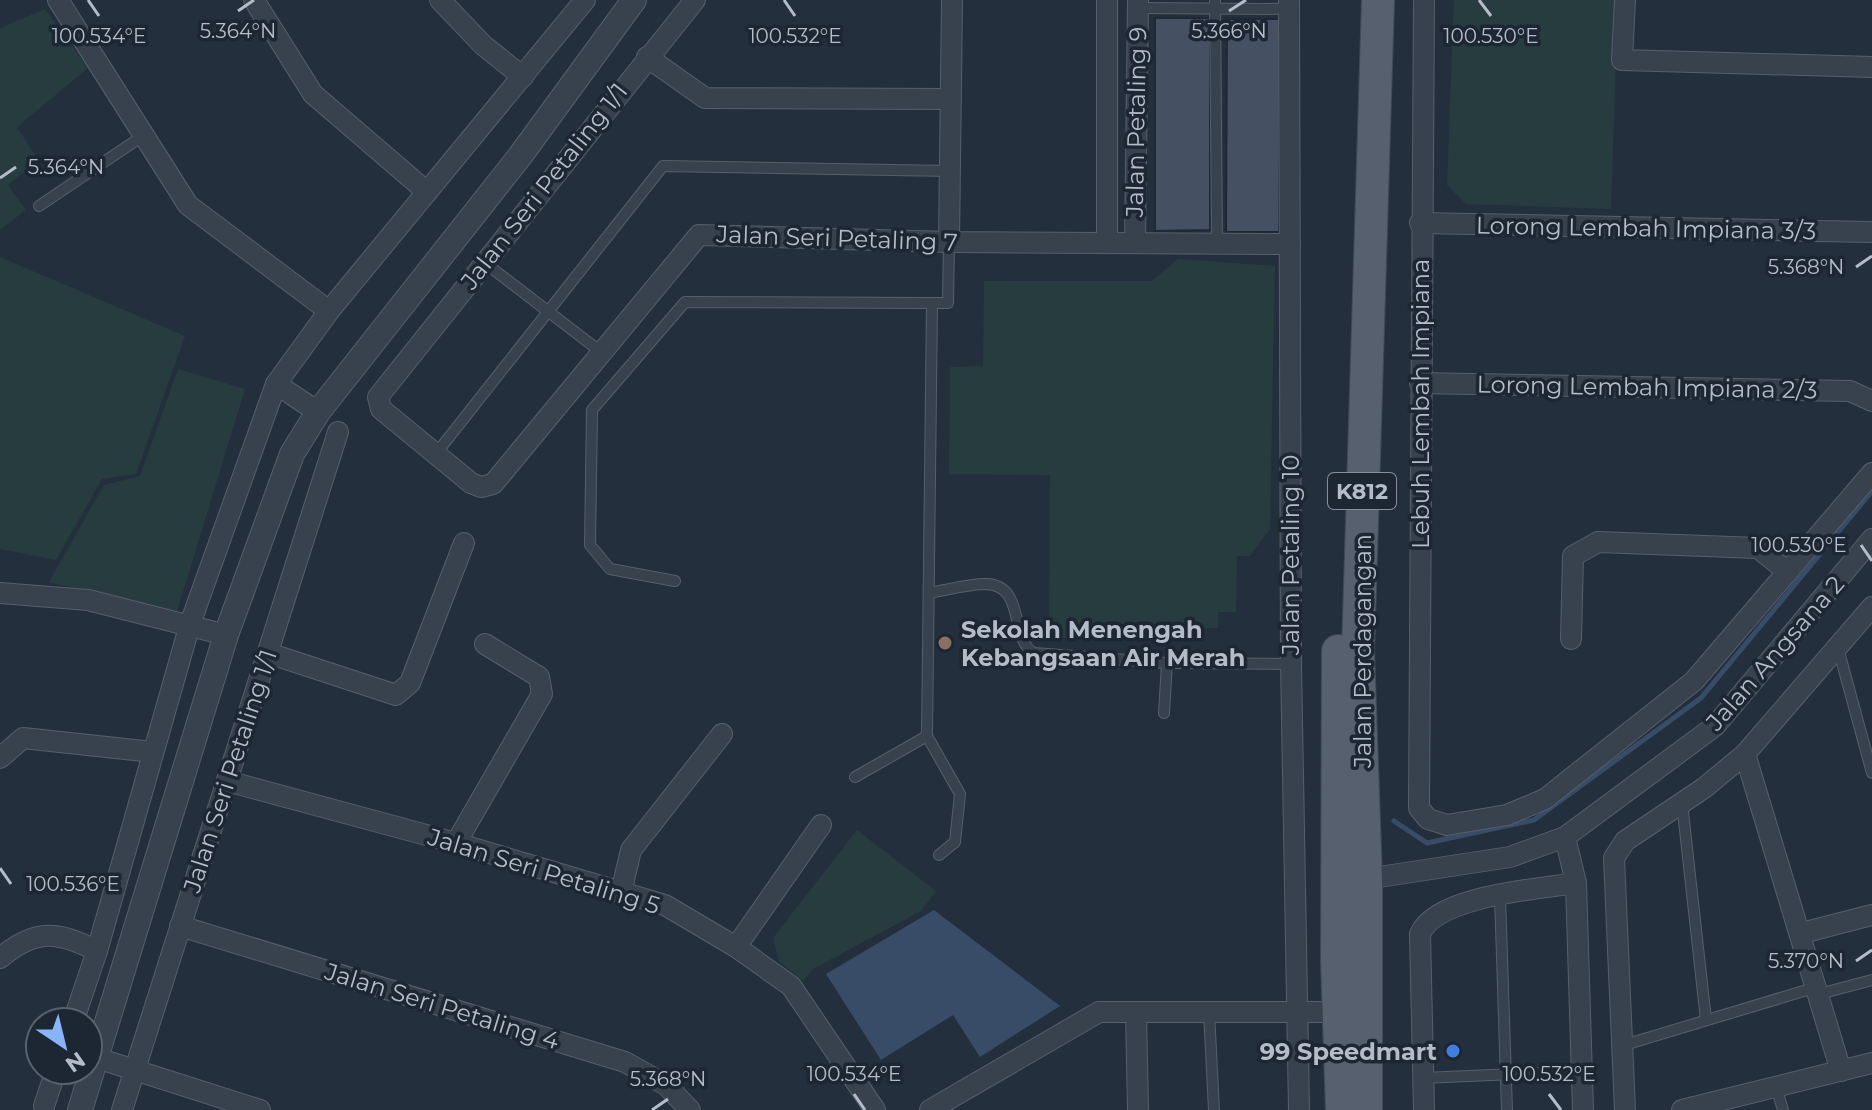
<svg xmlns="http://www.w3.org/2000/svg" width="1872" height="1110" font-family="Montserrat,sans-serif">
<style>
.green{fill:#263c3f}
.water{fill:#394c67}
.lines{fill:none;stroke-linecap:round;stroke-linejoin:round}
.stream{stroke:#394c67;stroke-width:5}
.building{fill:#455162;stroke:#1f2835;stroke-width:2}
.service-casing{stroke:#565f6c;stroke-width:12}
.minor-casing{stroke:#565f6c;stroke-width:22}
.tertiary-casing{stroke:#565f6c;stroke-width:26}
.primary-casing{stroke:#414a57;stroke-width:34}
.service{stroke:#38414e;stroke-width:10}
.minor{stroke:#38414e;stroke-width:20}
.tertiary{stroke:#38414e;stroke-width:24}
.primary{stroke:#56606e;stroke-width:32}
.ticks{fill:none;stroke:#b4bcc9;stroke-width:3}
.education-dot{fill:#8d6e63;stroke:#1d2633;stroke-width:3}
.shop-dot{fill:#3f7fe0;stroke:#1d2633;stroke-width:3}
.labels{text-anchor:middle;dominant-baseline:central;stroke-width:7;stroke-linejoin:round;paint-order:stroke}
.shield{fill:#1d2633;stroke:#878f9c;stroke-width:2}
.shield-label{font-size:22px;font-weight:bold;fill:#b4bcc9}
.street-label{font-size:24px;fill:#b4bcc9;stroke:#1d2633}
.poi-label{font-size:24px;font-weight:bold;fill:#b4bcc9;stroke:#1d2633;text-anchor:start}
.ticks-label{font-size:20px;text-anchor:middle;fill:#b4bcc9;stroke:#1d2633;stroke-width:7;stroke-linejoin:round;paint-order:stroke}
</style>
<rect width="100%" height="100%" fill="#242f3e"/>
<g class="green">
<path d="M1454 0H1618L1611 209 1466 204 1447 185Z"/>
<path d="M45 9 88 68 17 127 38 160 8 185 26 210 0 230V28Z"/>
<path d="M0 257 185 336 136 474 102 479 56 560 0 549Z"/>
<path d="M1178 259 1275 266 1270 529 1250 556H1237L1236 612H1218V628H1109V638H1049L1050 475 949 474 950 367 983 366 984 281H1152Z"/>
<path d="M178 369 245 389 176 615 49 582 104 485 140 476Z"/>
<path d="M857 830 936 891 921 911 813 969 803 981 779 961 773 938Z"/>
</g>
<path class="water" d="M934 910 1060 1006 980 1057 953 1015 881 1060 826 974Z"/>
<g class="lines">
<path class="stream" d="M1394 821 1427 843 1534 820 1701 698 1872 491"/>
</g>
<g class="building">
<path d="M1155 18H1210V230L1155 231Z"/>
<path d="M1227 19H1280L1279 232H1226Z"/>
</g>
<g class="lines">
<defs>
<g id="service">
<path d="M1215 0 1217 244"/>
<path d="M1138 8 1289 9"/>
<path d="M39 206 144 135"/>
<path d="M485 263 601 352"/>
<path d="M435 455 663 166 950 171"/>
<path d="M675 581 610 569 590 545 592 410 685 302 932 303"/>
<path d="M929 593C947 590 968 584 986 584 1026 585 1009 639 1034 653L1167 663 1291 664"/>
<path d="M1838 648 1872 773"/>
<path d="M1164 713 1167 663"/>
<path d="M855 777 927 736"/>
<path d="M1682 803 1706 1020"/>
<path d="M939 855 955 842 960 794 927 736 932 303H948L949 242"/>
<path d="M1500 896 1507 1110"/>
<path d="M1819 994 1872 980"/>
<path d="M1209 1012 1214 1110"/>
<path d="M1621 1046 1817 987"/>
<path d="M1423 1078 1582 1071"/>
<path d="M1776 1087 1783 1110"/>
</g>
<g id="minor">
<path d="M58 0 188 205 329 311"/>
<path d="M254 0 313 94 427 192"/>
<path d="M440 0 483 45 523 77"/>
<path d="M695 0 378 397 381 409 471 483 481 487 493 484 699 235 949 242 1290 244"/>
<path d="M1107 0V243"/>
<path d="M1289 0 1291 664 1299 1110"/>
<path d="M1424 0 1419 808 1428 819 1447 825 1507 815 1545 799 1694 681 1872 473"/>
<path d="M1625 0 1622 60 1872 67"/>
<path d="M647 57 705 98 951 99"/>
<path d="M1420 223 1872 232"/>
<path d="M949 242 952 0"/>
<path d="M1135 243 1138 0"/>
<path d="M1420 383 1850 391 1872 401"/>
<path d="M276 384 318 412"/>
<path d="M0 593 88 600 226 635"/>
<path d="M1571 639 1573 556 1598 542 1758 548 1788 572"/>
<path d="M268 653 396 695 410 683 464 543"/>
<path d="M1745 754 1841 1071"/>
<path d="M0 758 23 738 153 752"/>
<path d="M227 781 456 843 665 905 736 947 791 986 875 1110"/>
<path d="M1565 837 1576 883 1583 1110"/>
<path d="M456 843 542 694 539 677 485 644"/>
<path d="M1366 879 1510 857 1565 837 1715 726 1872 539"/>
<path d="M621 893 631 850 722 734"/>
<path d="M180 926 625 1062 666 1085 690 1110"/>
<path d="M1802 933 1872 915"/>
<path d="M736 947 821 825"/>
<path d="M0 958C36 928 58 931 97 951"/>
<path d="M1136 1012 1138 1110"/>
<path d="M73 1022 97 951 190 624 276 384 329 311 585 0"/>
<path d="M97 1058 260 1110"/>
<path d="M44 1106 56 1070"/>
<path d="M122 1110 338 432"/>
<path d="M930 1110 1099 1012H1339"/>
<path d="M1424 1110 1420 934C1436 896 1538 889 1576 883"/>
<path d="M1625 1110 1614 858 1625 841 1704 788 1745 754 1872 607"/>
<path d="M1682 1110 1872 1063"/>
</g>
<path id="tertiary" d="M80 1110 226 635 292 454 318 412 520 156 634 0"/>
<g id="primary">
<path d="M1338 651 1337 961 1342 1110"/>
<path d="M1366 1110V879L1358 652 1378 0"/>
</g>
</defs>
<use href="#service" class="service-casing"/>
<use href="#minor" class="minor-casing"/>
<use href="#tertiary" class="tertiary-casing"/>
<use href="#primary" class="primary-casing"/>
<use href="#service" class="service"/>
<use href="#minor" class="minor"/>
<use href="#tertiary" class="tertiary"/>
<use href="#primary" class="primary"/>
</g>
<path class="ticks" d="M88 0 99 16M784 0 795 16M1479 0 1491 16M238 11 254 0M1229 11 1246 0M0 178 16 167M1856 267 1872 256M1861 545 1872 561M0 868 11 884M1856 961 1872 950M854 1094 865 1110M1549 1094 1561 1110M652 1110 668 1099"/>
<circle class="education-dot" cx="945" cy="643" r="8"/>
<circle class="shop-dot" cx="1453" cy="1051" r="8"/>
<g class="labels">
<rect class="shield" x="1328" y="473" width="68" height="36" rx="6"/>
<g class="shield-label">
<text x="1362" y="491">K812</text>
</g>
<g class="street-label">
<text transform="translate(1136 122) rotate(-89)">Jalan Petaling 9</text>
<text transform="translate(544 186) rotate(-52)">Jalan Seri Petaling 1/1</text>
<text transform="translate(1646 228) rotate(1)">Lorong Lembah Impiana 3/3</text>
<text transform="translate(837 238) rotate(2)">Jalan Seri Petaling 7</text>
<text transform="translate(1647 387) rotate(1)">Lorong Lembah Impiana 2/3</text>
<text transform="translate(1420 404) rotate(-90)">Lebuh Lembah Impiana</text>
<text transform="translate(1290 555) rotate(-90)">Jalan Petaling 10</text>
<text transform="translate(1362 651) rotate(-90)">Jalan Perdagangan</text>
<text transform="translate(1775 653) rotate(-49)">Jalan Angsana 2</text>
<text transform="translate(230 771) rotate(-72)">Jalan Seri Petaling 1/1</text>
<text transform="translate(544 871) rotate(17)">Jalan Seri Petaling 5</text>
<text transform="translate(442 1006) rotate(17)">Jalan Seri Petaling 4</text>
</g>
<g class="poi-label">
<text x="961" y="629">Sekolah Menengah<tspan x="961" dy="28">Kebangsaan Air Merah</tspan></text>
<text x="1437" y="1051" text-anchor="end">99 Speedmart</text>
</g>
</g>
<g class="ticks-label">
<text x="238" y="38">5.364°N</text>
<text x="1229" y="38">5.366°N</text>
<text x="99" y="43">100.534°E</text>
<text x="795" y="43">100.532°E</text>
<text x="1491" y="43">100.530°E</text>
<text x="66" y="174">5.364°N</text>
<text x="1806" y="274">5.368°N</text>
<text x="1799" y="552">100.530°E</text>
<text x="73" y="891">100.536°E</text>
<text x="1806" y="968">5.370°N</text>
<text x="854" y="1081">100.534°E</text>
<text x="1549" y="1081">100.532°E</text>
<text x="668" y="1086">5.368°N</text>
</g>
<g transform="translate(64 1046) rotate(145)"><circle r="38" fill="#1d2633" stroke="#59626f" stroke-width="2"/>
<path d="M0-6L14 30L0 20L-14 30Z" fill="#8ab4f8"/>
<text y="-12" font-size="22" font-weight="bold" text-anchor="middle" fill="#b4bcc9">N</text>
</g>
</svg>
